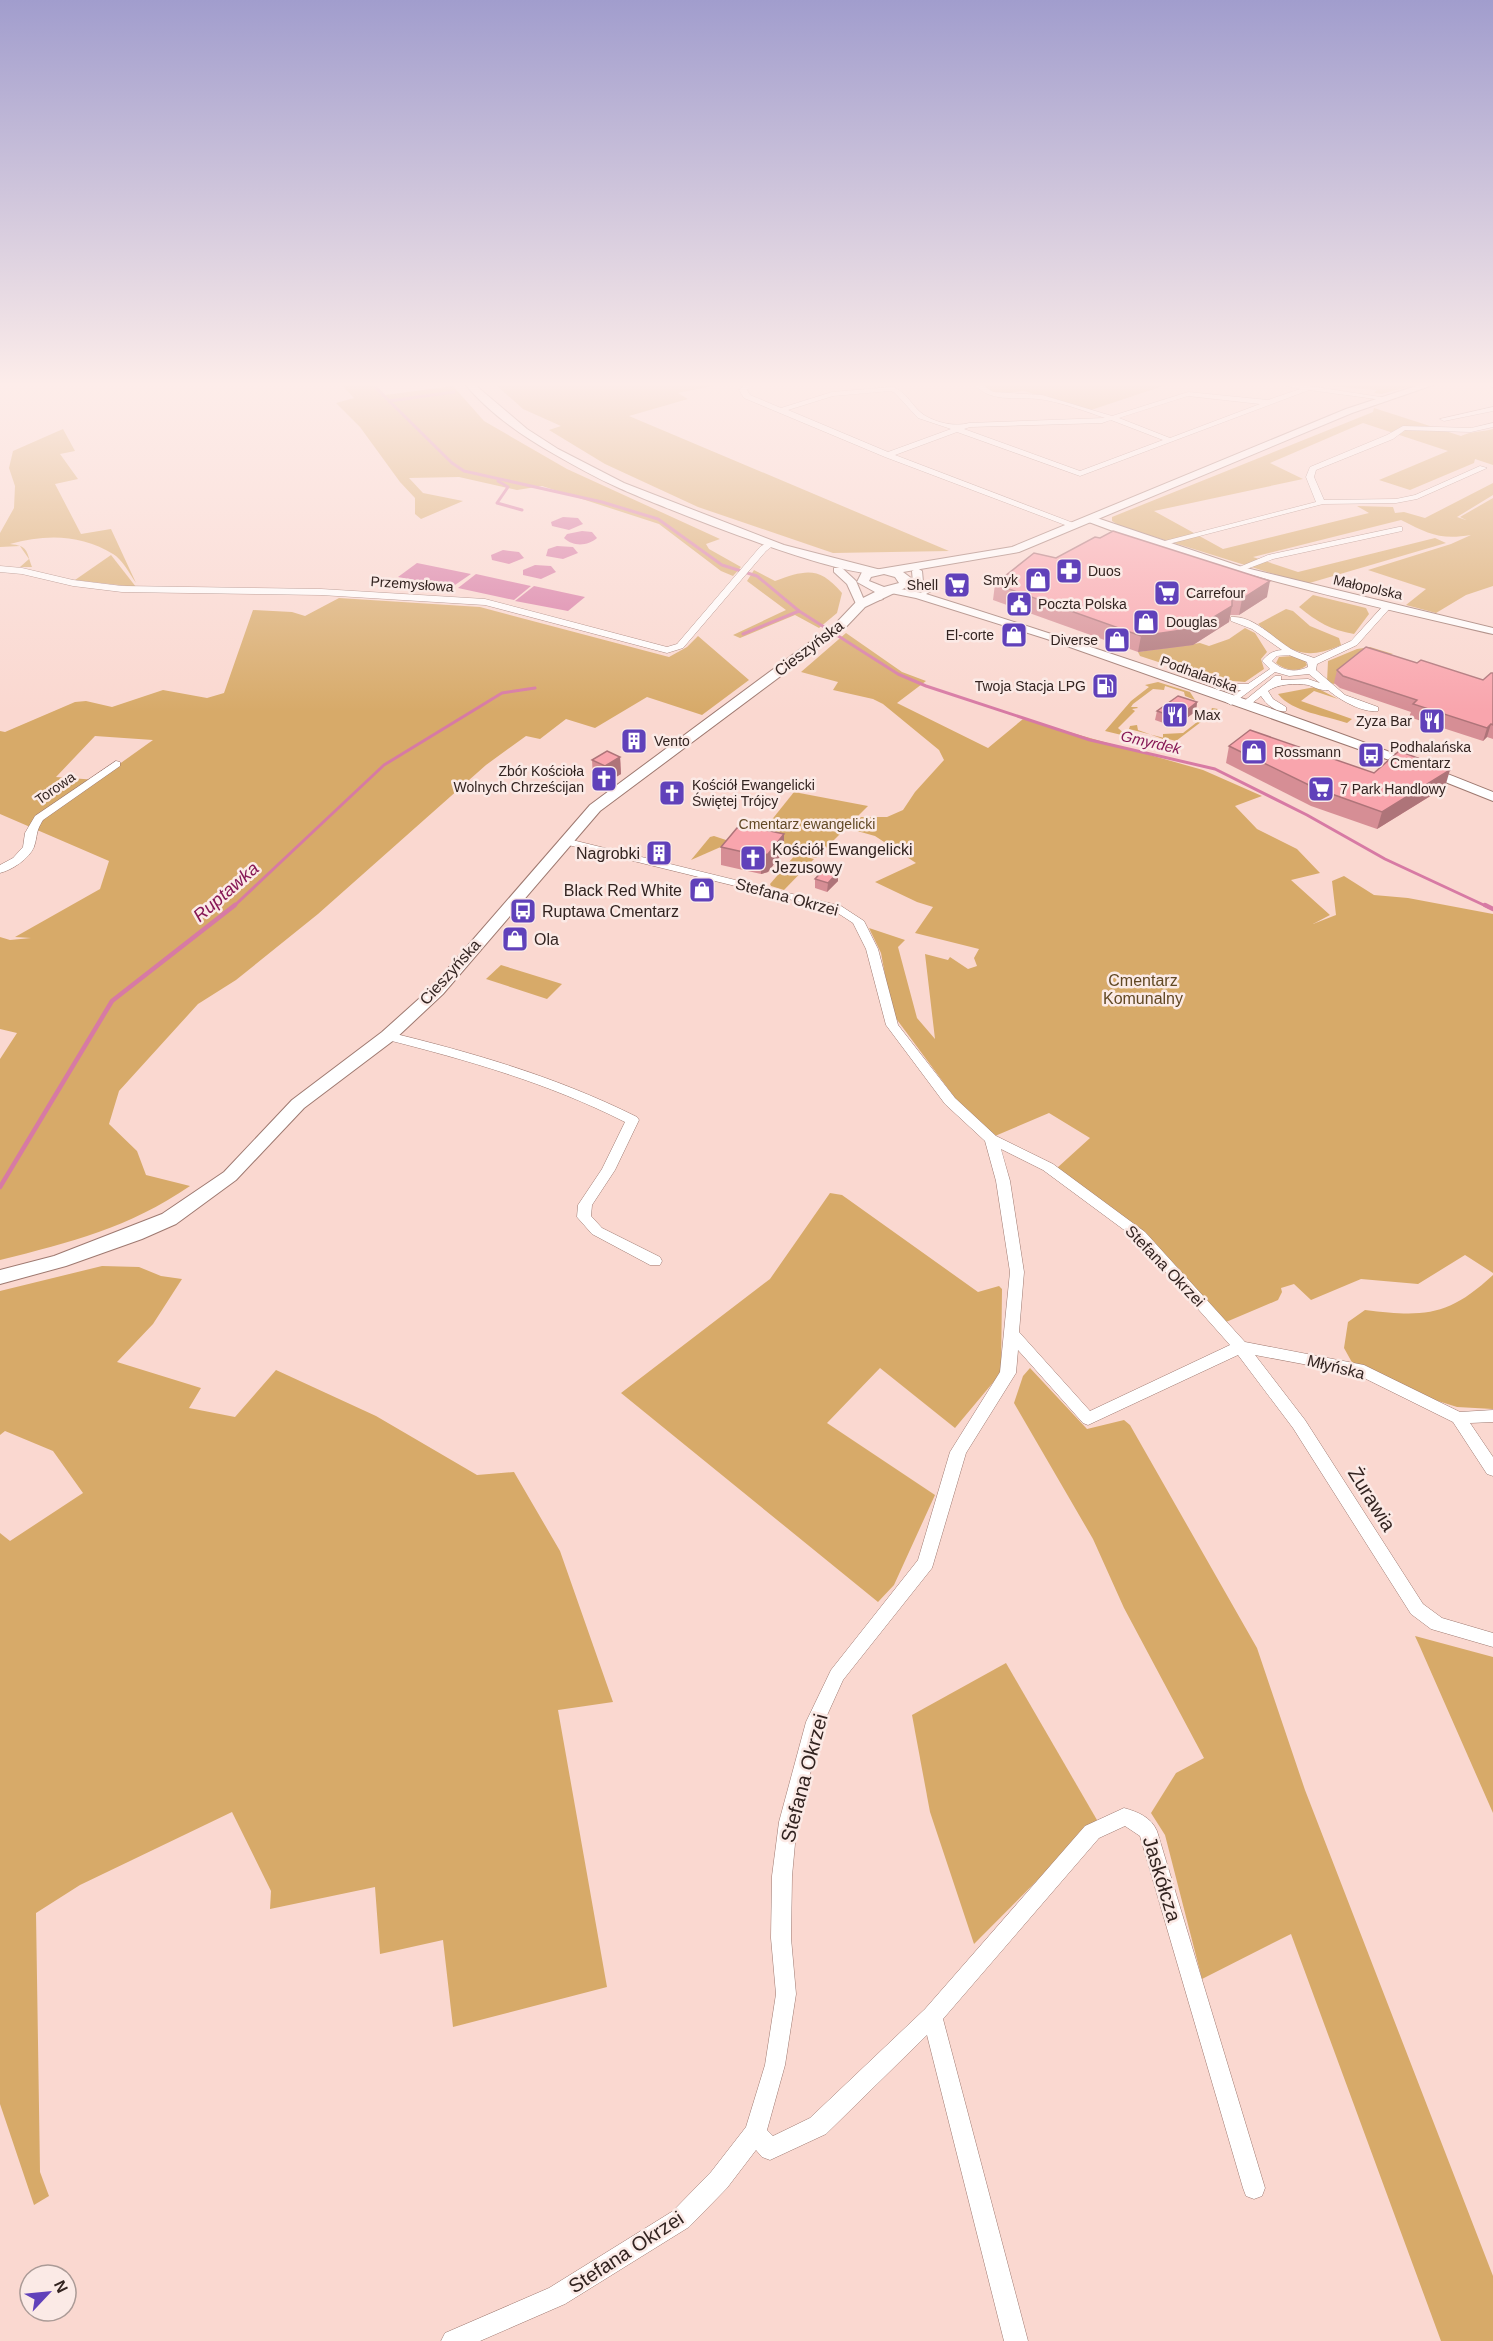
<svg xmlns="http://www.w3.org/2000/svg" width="1493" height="2341" font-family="Helvetica,sans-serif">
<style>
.green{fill:#d7aa69;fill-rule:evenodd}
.water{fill:#d77aa4}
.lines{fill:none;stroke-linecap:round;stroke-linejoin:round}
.stream-far1{stroke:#d77aa4;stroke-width:3}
.stream{stroke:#d77aa4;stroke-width:4.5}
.minor-casing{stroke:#9e7970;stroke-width:1}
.tertiary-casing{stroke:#9e7970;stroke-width:2}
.secondary-casing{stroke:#9e7970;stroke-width:2}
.minor{fill:#fff;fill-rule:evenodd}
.tertiary{fill:#fff;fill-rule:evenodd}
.secondary{fill:#fff;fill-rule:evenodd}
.wall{fill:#d68e95}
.shaded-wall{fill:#ae7479}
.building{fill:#f9a5ad;stroke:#ae7479;stroke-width:1.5}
.labels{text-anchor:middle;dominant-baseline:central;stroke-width:5;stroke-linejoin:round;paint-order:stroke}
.far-poi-label{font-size:14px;fill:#332421;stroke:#fbeae6;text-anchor:start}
.far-street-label{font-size:14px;fill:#332421;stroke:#fbeae6}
.far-park-label{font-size:14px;fill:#614824;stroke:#fbeae6}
.far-water-label{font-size:15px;font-style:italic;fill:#871856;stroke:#fbeae6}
.street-label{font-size:16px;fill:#332421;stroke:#fbeae6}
.poi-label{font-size:16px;fill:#332421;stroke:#fbeae6;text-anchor:start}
.park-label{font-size:16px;fill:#614824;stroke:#fbeae6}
.water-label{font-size:18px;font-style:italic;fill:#871856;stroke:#fbeae6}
.near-street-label{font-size:20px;fill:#332421;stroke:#fbeae6}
</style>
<rect width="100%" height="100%" fill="#fad8d0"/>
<g class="green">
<path d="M341 384H375L385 395 453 386 484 421 567 469 720 539 706 544 709 549 741 567 733 576 721 571 659 524 542 486 517 490 459 477 409 478 423 493 463 501 421 519 415 514V498L400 482 360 427 336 403 354 398Z"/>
<path d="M495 384H721L678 393 688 399 629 416 949 551 833 553 698 507 605 464 549 430 561 426 523 409Z"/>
<path d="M981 384H1169L1088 411 1024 391 996 394Z"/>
<path d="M1307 384H1417L1382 394 1374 393 1377 390Z"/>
<path d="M1374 408 1461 436C1471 431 1482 432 1493 429V465L1475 459 1474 463 1410 490 1379 480 1448 451 1363 423 1270 463 1303 479 1154 511 1223 549 1369 513 1357 506 1393 507 1395 513 1404 512 1425 518 1493 483V495L1457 517 1466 520 1460 517 1493 498V586L1466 595 1436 613 1406 605 1426 589 1368 570 1451 544 1471 535C1440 540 1429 534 1401 520L1253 557 1298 572 1435 538 1446 543 1306 584 1120 526 1112 521V517L1373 412Z"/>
<path d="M63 429 75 451 60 454 78 479 55 484 81 534 111 529 136 583C130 574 122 559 113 554 81 534 45 534 10 544 28 546 26 550 32 567H20L29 559 20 546 0 547V533L14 508 15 486 9 468 13 451Z"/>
<path d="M111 555 136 587 75 580Z"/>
<path d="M754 570 775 581C806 570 819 566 842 593L837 613 819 628 795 615 740 638 733 635 786 610 747 581Z"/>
<path d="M1313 595 1366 608 1369 614 1354 634C1331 630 1317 622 1299 607Z"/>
<path d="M339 598 480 607 669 657 687 647 698 636 749 680 702 715 647 697 595 728 566 719 540 739 526 736 486 765 318 914 236 980 198 1004 119 1091 109 1124 137 1151 146 1175 190 1186C128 1228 72 1242 0 1260V1059L17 1033 0 1029V937L10 940 31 938 15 937 100 889 109 861 0 814V731L5 732 75 702 86 701 112 707 163 690 207 698 224 693 253 610 292 612 305 616ZM95 736 153 740 97 780 56 777Z"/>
<path d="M1286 609 1293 611 1310 626 1339 638 1341 645C1301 663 1288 649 1258 624Z"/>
<path d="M1245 628 1255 633 1267 652 1261 659 1264 669 1245 682 1210 679 1140 656 1138 652 1200 643 1209 646 1229 639Z"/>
<path d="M846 633 902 672 926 681 897 703 988 748 1023 719 1203 770 1262 796 1235 806 1257 829 1297 849 1320 873 1291 880 1330 915 1313 924 1336 915 1332 881 1344 876 1374 895 1408 898 1493 914V1273L1465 1255 1418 1284 1361 1279 1311 1300 1294 1284 1281 1288 1282 1292 1278 1300 1226 1322 1146 1233 1057 1168 1090 1138 1049 1113 995 1136 958 1102 892 1013 881 953 869 928 905 940 898 947 917 1018 935 1039 925 954 948 960 950 957 968 969 977 966 974 958 979 949 915 933 933 907 917 902 875 882 916 863 875 836 850 829 861 817H887L903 810 915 792 944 760 939 750 883 704 873 699 833 690 838 682 801 672Z"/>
<path d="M1370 647 1393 654 1363 660 1334 684 1327 682 1328 661 1357 649Z"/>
<path d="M1293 656 1305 661 1307 665C1298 673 1285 670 1276 663L1279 657Z"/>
<path d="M1158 682 1190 692 1195 700 1185 696 1184 692 1165 686 1164 690 1153 689 1133 704 1131 707H1137L1138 708 1132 709 1135 711 1118 728 1127 736 1163 745 1105 731 1131 701 1149 687 1145 685Z"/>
<path d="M1315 687 1338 699 1314 691 1301 701 1352 719 1347 723C1327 716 1292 712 1278 694Z"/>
<path d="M1212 708 1218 709 1176 741 1129 729 1130 726 1137 725 1138 730 1163 739V734L1183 733 1210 712Z"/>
<path d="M794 792 868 806 816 858 754 842Z"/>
<path d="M714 836 732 842 691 860 710 837Z"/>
<path d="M796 854 814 859 784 890 771 886 770 884Z"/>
<path d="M501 965 562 984 547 999 486 979Z"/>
<path d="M830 1193 842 1195 978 1292 999 1286 1002 1289 1001 1373 955 1428 880 1368 827 1423 935 1495 894 1585 878 1602 621 1393 770 1279Z"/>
<path d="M102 1266 139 1267 161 1276 182 1279 153 1324 117 1362 201 1388 189 1408 235 1417 276 1370 376 1416 477 1475 514 1472 560 1551 613 1702 558 1710 607 1987 453 2027 443 1940 380 1954 375 1887 270 1909 271 1891 232 1812 80 1885 36 1913 40 2172 49 2196 34 2205 0 2104V1533L10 1541 83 1493 53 1451 5 1431 0 1435V1291Z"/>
<path d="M1493 1275V1409L1457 1407 1438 1401 1354 1366 1344 1348 1348 1322 1365 1310C1423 1317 1448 1317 1493 1275Z"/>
<path d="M1030 1368 1087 1429 1124 1420 1130 1425 1257 1648 1305 1790 1493 2276V2341H1441L1291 1934 1202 1979 1165 1835 1151 1813 1176 1773 1204 1758 1124 1608 1093 1539 1014 1403 1023 1376Z"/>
<path d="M1415 1636 1493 1657V1813L1420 1647Z"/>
<path d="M1006 1663 1097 1820 974 1944 930 1812 912 1715Z"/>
</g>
<g class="water">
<path d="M563 517 578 518 583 524 569 530 552 526 551 522Z"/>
<path d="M582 531 592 532 597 538C588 546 573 547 564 538L567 534Z"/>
<path d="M557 546 573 547 578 553 563 559 546 556 548 549Z"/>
<path d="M503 550 519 552 524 558 509 564 492 560 491 555Z"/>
<path d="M417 563 471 574 452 587 398 577Z"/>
<path d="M535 565 551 566 556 572 541 579 523 575V570Z"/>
<path d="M476 574 531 586 514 600 458 588Z"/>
<path d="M534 586 585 597 568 611 515 601Z"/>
</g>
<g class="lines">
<g class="stream-far1">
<path d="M372 384 452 463 464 471 602 502 658 519 722 565 757 576 799 611 898 674 926 686 1090 740 1215 769 1307 815 1385 859 1488 907"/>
<path d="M389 401 454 392"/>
<path d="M498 481 508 487 497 503 522 510"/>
<path d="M743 634 799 611"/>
<path d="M233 907 384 765 502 693 535 688"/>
</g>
<g class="stream">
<path d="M1485 905 1493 909"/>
<path d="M0 1187 112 1001 235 905"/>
</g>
<defs>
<g id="minor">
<path d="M746 384H754L747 390 750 395 781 408 832 392 892 387C907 391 911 406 924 415 937 423 955 427 969 423L1105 418C1085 411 1066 404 1045 400 1021 395 992 405 974 384H981L993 392 1042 395 1112 416 1188 392 1268 400 1300 389 1278 384H1296L1387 398 1383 400 1309 390 1080 476 957 432 895 455 1076 524V528H1073L885 457 744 398 739 390ZM891 391 895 393 918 418 951 429 888 452 788 410 833 396ZM1188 396 1260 404 1170 438 1119 418ZM1111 420 1163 440 1080 471 964 429 970 427 1102 423Z"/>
<path d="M1487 384H1493V387Z"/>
<path d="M1493 407V411L1444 421 1440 419Z"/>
<path d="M1493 423V427L1471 432 1405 430 1393 439 1316 470 1314 477 1324 500 1396 499 1415 495 1480 466 1487 468 1417 499 1396 503 1323 504 1157 547 1153 544 1316 502 1306 477 1310 467 1387 435 1403 426 1471 428Z"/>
<path d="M1399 527H1402V531L1273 559 1236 573 1232 570 1268 555Z"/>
<path d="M768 542 775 544 766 551 683 648 667 653 485 605 321 595 122 592 73 586 22 574 0 572V566L22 568 73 580 122 586 321 589 485 599 667 647 677 644 760 547Z"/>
<path d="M1384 605 1391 607 1357 645 1317 664 1316 670 1345 695 1378 707V711C1362 713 1340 700 1328 690 1320 691 1315 687 1308 685 1296 683 1277 684 1268 691L1273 699 1286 707V711C1276 713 1266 704 1261 696L1246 708 1238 706 1275 676H1281V680L1308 679 1320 683 1309 674 1289 676 1275 672 1231 705 1226 702 1241 690H1218L1213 687 1218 684H1248L1270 669 1262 661C1268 654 1272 651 1282 650L1252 629 1231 621V617C1253 615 1273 638 1291 649 1298 653 1307 655 1314 658L1351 641ZM1289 655 1307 662 1308 667C1295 673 1283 671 1272 661L1277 656Z"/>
<path d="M116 761 120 762V766L43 820C35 833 38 835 34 847 29 859 12 870 0 873V865L13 858 23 847 25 833 35 816Z"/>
<path d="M564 838 841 906 864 921 878 949 898 1025 955 1098 996 1136 1053 1164 1145 1232 1245 1342 1364 1365 1460 1412 1493 1410V1422L1470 1423 1493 1457V1476L1487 1474 1453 1422 1356 1374 1255 1355 1305 1420 1423 1604 1442 1618 1493 1633V1647L1431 1629 1411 1614 1293 1428 1238 1355 1088 1425 1083 1423 1018 1350 1016 1373 966 1453 932 1568 843 1680 824 1722 797 1822 792 1876 791 1938 796 1994 785 2065 767 2130 773 2136 810 2118 925 2009 1085 1826 1124 1808C1138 1812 1151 1817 1157 1831L1265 2188 1262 2196 1254 2199 1246 2196 1243 2188 1140 1836 1125 1826 1099 1838 943 2019 1028 2341H1004L927 2035 826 2134 770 2160 762 2157 756 2150 727 2188 689 2227 565 2304 480 2341H441L445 2333 549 2288 673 2211 711 2172 746 2127 765 2065 776 1994 771 1938 772 1876 779 1822 806 1722 831 1670 918 1560 950 1452 1000 1372 1010 1272 996 1181 985 1141 945 1104 886 1025 866 949 853 923 833 910 560 843 559 841ZM1001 1149 1043 1170 1135 1238 1230 1345 1090 1411 1019 1332 1024 1272 1010 1181Z"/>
<path d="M388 1032C474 1053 557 1077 637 1117L639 1120 615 1170 592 1205 591 1216 602 1228 660 1257 662 1261 660 1265H650L592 1234 577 1217 578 1205 602 1169 625 1122C548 1083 467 1060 384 1039L382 1036Z"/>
</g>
<g id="tertiary">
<path d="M465 384H474L527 429 558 449 624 483 784 545 885 571C863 589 652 503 619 488 596 478 575 466 554 454 522 436 488 412 465 384Z"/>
<path d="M1086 517H1094L1242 567 1493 628V634C1355 602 1219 572 1086 521Z"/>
<path d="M834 568H842L856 581 864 600 878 596 883 599 857 606 847 584 834 572Z"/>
<path d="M917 568 922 571 923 582 931 591 926 594C1117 654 1308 718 1493 792V801L1395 762 1047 639 916 598 886 592V588L890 587 922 593 913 583 912 571Z"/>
</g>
<path id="secondary" d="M1422 384H1436L1352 413 1019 552 903 572 911 578 909 586 865 607 845 628 600 811 443 994 394 1040 304 1108 236 1180 176 1224 142 1239 66 1266 0 1284V1270L54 1256 162 1214 224 1172 292 1100 382 1032 431 988 590 805 837 622 857 601 875 592 857 582 862 572 1012 547 1346 409ZM884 574 895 577 899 583 884 587 869 581 871 577Z"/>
</defs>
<use href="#minor" class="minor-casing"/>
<use href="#tertiary" class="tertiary-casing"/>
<use href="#secondary" class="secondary-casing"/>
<use href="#minor" class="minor"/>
<use href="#tertiary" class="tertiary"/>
<use href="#secondary" class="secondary"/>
</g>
<g class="wall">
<path d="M995 584 1267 597 1239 615H1230L1229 622 1193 645 1138 652 993 600Z"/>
<path d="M1337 670 1483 680 1493 673V739L1487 737 1483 741 1409 717 1411 712 1340 688 1334 683Z"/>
<path d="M1197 702 1196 711 1175 727 1155 720 1157 711Z"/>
<path d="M1229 746 1374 773 1445 787 1377 829 1311 806 1226 763Z"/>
<path d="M620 757 621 774 606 783 593 778 592 760Z"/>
<path d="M784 834V851L768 872 761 874 721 865V847Z"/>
<path d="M838 872V881L827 892 815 888V879Z"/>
</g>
<g class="shaded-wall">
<path d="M1270 581 1267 597 1239 615 1242 599Z"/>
<path d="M1232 606 1229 622 1193 645 1138 652 1141 636Z"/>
<path d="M1197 702 1196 711 1175 727 1177 718Z"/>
<path d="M1491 724 1487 737 1483 741 1487 728Z"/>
<path d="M620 757 621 774 606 783 605 766Z"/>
<path d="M1450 770 1445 787 1377 829 1382 812Z"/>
<path d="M784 834V851L768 872 761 874V856Z"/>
<path d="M838 872V881L827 892 828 883Z"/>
</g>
<g class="building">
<path d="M1113 531 1270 581 1242 599H1232V606L1196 628 1141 636 995 584 1034 553 1056 558 1095 537 1100 538Z"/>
<path d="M1366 647 1417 663 1421 660 1483 680 1491 673H1493V725L1491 724 1487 728 1413 704 1417 700 1343 676 1337 670Z"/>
<path d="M1178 696 1197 702 1177 718 1157 711Z"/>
<path d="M1250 730 1374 773 1399 751 1450 770 1382 812 1315 788 1229 746Z"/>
<path d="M607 751 620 757 605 766 592 760Z"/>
<path d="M747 826 784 834 768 854 761 856 721 847 737 828Z"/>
<path d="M825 868 838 872 828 883 815 879Z"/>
</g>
<linearGradient id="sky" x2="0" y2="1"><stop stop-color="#a19dcd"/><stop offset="0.54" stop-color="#fdedea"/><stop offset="1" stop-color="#fdedea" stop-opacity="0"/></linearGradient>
<rect width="1493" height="712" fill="url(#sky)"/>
<defs>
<symbol id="pharmacy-square" viewBox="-11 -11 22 22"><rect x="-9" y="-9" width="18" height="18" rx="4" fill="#6041ba" stroke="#fbeae6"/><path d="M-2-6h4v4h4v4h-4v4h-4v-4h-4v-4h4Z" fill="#fff"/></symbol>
<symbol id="shop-square" viewBox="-11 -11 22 22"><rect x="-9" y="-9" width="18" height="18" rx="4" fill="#6041ba" stroke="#fbeae6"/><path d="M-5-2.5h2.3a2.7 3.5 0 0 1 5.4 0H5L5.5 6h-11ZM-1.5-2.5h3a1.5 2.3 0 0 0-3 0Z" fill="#fff"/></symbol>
<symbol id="supermarket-square" viewBox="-11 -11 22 22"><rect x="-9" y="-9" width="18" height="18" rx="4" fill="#6041ba" stroke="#fbeae6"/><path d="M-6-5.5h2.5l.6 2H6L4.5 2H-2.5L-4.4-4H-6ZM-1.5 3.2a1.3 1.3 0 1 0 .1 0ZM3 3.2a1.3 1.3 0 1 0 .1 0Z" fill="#fff"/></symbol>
<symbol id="civic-square" viewBox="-11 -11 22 22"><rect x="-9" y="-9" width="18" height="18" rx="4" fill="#6041ba" stroke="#fbeae6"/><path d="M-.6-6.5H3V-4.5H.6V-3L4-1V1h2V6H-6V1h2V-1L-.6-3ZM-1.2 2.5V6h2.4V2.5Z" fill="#fff"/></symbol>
<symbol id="fuel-square" viewBox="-11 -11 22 22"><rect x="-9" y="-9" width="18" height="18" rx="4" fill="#6041ba" stroke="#fbeae6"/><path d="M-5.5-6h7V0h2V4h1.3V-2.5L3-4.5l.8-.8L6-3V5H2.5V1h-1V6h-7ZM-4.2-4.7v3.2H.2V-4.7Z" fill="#fff"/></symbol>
<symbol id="restaurant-square" viewBox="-11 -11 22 22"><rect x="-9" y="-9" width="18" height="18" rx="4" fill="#6041ba" stroke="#fbeae6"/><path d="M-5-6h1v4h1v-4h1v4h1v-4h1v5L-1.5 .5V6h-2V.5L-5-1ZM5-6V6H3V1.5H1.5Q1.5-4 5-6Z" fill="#fff"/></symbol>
<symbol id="building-square" viewBox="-11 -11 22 22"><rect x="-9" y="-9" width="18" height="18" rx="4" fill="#6041ba" stroke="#fbeae6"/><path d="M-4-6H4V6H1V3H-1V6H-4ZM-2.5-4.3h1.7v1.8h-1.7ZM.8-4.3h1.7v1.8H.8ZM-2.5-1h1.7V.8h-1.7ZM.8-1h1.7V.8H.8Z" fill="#fff"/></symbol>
<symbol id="bus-square" viewBox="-11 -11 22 22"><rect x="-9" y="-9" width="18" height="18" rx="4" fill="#6041ba" stroke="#fbeae6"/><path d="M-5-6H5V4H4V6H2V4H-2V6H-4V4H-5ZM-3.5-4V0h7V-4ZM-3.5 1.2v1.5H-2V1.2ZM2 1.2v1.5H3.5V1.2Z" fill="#fff"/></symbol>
<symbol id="church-square" viewBox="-11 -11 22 22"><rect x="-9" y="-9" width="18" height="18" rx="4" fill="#6041ba" stroke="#fbeae6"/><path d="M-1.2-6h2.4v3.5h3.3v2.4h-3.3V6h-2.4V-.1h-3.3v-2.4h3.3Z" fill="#fff"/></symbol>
</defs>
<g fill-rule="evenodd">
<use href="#pharmacy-square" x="1054" y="556" width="30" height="30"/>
<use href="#shop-square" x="1023" y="565" width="30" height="30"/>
<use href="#supermarket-square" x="942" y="570" width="30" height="30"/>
<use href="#supermarket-square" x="1152" y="578" width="30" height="30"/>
<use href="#civic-square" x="1004" y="589" width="30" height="30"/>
<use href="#shop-square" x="1131" y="607" width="30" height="30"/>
<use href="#shop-square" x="999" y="620" width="30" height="30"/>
<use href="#shop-square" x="1102" y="625" width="30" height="30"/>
<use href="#fuel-square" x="1090" y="671" width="30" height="30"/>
<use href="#restaurant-square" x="1160" y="700" width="30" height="30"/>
<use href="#restaurant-square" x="1417" y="706" width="30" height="30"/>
<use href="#building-square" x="619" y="726" width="30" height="30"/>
<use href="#shop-square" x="1239" y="737" width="30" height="30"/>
<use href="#bus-square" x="1356" y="740" width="30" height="30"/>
<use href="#church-square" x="589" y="764" width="30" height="30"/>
<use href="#supermarket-square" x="1306" y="774" width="30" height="30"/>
<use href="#church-square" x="657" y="778" width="30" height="30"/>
<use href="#building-square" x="644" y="838" width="30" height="30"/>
<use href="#church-square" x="738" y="843" width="30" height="30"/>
<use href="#shop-square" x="687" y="875" width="30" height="30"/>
<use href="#bus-square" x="508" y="896" width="30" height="30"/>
<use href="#shop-square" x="500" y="924" width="30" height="30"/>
</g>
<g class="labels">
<g class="far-poi-label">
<text x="1088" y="571">Duos</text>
<text x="1018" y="580" text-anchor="end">Smyk</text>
<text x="938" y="585" text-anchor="end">Shell</text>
<text x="1186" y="593">Carrefour</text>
<text x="1038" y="604">Poczta Polska</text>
<text x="1166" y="622">Douglas</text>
<text x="994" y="635" text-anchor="end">El-corte</text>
<text x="1098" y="640" text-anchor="end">Diverse</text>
<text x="1086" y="686" text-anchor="end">Twoja Stacja LPG</text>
<text x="1194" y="715">Max</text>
<text x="1412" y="721" text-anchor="end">Zyza Bar</text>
<text x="654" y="741">Vento</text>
<text x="1390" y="747">Podhalańska<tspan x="1390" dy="16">Cmentarz</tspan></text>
<text x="1274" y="752">Rossmann</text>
<text x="584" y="771" text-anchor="end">Zbór Kościoła<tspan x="584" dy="16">Wolnych Chrześcijan</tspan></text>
<text x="692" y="785">Kościół Ewangelicki<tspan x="692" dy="16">Świętej Trójcy</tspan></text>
<text x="1340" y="789">7 Park Handlowy</text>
</g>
<g class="far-street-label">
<text transform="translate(412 584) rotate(4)">Przemysłowa</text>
<text transform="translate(1368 587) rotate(13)">Małopolska</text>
<text transform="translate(1199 674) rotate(20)">Podhalańska</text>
<text transform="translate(55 788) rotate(-35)">Torowa</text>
</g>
<g class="far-park-label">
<text x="807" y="824">Cmentarz ewangelicki</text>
</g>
<g class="far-water-label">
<text transform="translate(1151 742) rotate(13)">Gmyrdek</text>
</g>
<g class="street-label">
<text transform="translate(809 648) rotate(-37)">Cieszyńska</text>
<text transform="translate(787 897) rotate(15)">Stefana Okrzei</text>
<text transform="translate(450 972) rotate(-48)">Cieszyńska</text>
<text transform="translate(1165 1266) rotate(46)">Stefana Okrzei</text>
<text transform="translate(1336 1367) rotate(14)">Młyńska</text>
</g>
<g class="poi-label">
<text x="772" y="849">Kościół Ewangelicki<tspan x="772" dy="18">Jezusowy</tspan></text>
<text x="640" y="853" text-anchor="end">Nagrobki</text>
<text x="682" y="890" text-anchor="end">Black Red White</text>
<text x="542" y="911">Ruptawa Cmentarz</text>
<text x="534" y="939">Ola</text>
</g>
<g class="park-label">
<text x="1143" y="980">Cmentarz<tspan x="1143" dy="18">Komunalny</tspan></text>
</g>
<g class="water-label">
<text transform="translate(226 892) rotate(-41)">Ruptawka</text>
</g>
<g class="near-street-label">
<text transform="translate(1372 1499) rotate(58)">Żurawia</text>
<text transform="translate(804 1778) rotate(-75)">Stefana Okrzei</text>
<text transform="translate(1162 1879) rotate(73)">Jaskółcza</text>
<text transform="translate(626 2252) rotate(-33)">Stefana Okrzei</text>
</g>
</g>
<g transform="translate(48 2293) rotate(64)"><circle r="28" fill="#fbeae6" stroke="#ab9b97" stroke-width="1.5"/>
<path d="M0-4.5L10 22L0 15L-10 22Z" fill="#6041ba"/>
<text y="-9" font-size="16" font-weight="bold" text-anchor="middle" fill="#332421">N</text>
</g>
</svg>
